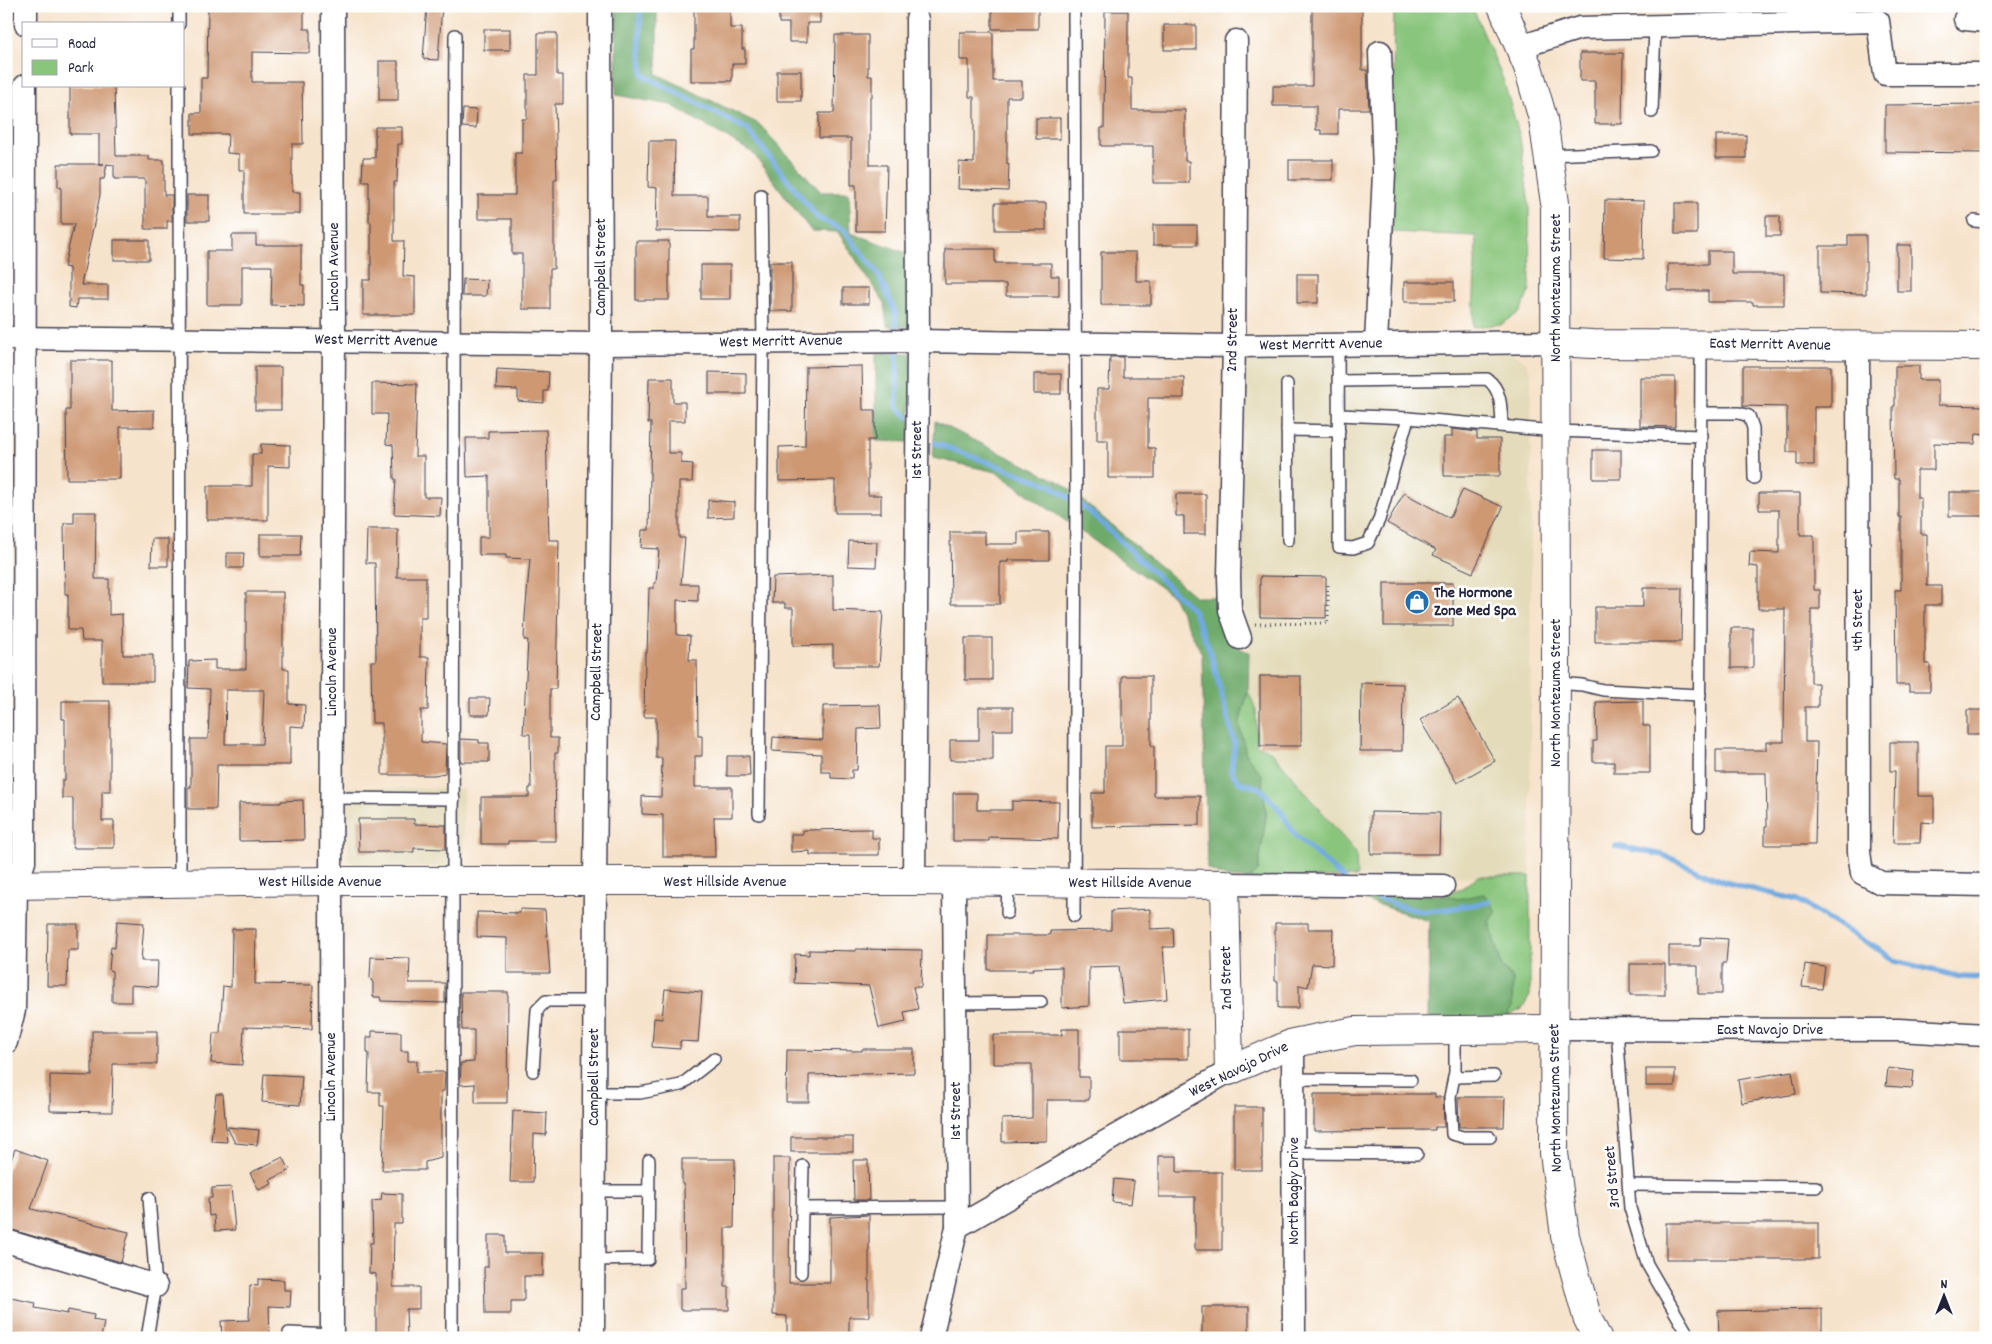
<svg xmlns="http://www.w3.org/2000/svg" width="1992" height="1344" font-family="Dekko,sans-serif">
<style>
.built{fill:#e4dbba}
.green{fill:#89c57b;stroke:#56745b}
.forest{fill:#6eaa6b;stroke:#486653}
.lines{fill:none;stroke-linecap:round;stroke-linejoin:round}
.stream{stroke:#6fa9df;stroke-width:5.5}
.building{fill:#ce9873;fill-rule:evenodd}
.service-casing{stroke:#423f51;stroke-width:14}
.minor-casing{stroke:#423f51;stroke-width:25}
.tertiary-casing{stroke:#423f51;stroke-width:30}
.primary-casing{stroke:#423f51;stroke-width:30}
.path{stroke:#423f51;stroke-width:3;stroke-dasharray:1 4;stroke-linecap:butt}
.service{stroke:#fff;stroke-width:11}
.minor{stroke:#fff;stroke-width:22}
.tertiary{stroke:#fff;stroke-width:28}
.primary{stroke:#fff;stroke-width:28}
.labels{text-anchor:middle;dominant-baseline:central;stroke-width:5;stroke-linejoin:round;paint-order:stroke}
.street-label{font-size:16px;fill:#22223b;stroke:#fff}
.poi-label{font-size:16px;font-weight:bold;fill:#22223b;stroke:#fff;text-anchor:start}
</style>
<rect width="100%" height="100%" fill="#fff"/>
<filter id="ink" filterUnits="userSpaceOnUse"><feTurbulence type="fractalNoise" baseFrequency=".02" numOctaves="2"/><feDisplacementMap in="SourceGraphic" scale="10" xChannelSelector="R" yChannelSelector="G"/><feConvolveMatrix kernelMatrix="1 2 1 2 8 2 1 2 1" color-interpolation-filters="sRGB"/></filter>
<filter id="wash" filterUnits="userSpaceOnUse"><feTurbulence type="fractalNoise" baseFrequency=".0096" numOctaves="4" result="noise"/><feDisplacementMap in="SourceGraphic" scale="20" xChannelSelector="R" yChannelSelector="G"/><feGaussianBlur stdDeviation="1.12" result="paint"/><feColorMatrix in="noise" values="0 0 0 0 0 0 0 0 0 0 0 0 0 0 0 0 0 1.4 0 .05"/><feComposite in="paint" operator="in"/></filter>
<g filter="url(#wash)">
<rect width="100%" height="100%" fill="#f6e3cb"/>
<g class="built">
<path d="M1512 353 1526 362 1531 374 1530 876 1357 877 1272 752 1256 745V710L1248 691 1250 631 1243 613 1242 363 1247 354Z"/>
<path d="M6 767H13L12 852 6 862Z"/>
<path d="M347 787 463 789 464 866 360 868 353 863 348 857Z"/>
</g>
<g class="green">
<path d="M1394 6H1472L1503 79 1520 137 1529 205 1530 290 1520 312 1502 324 1473 327 1476 236 1391 232Z"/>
<path d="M1248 691 1256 710V745L1272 752 1356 853 1357 877 1249 879 1258 871 1266 815 1262 775 1246 755 1239 724Z"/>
<path d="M1478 876H1530V996L1522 1009 1507 1017 1513 980 1501 965 1489 922 1458 899 1441 895 1462 888Z"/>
</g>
<g class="forest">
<path d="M616 6H657V74L759 124 821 192H849L851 233 907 253 911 327 887 326 884 303 838 232 811 231 753 153 671 105 616 95Z"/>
<path d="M876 353H911L910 442 876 441Z"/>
<path d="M935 421 1062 483 1196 597H1221C1226 617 1226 646 1249 652L1248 691 1239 724 1246 755 1262 775 1266 815 1258 871 1249 879 1228 878 1207 869 1202 654 1173 596 996 472 933 458Z"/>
<path d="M1345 894 1441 895 1458 899 1484 894 1496 911 1489 922 1501 965 1513 980 1512 1006 1507 1017 1428 1018 1429 921Z"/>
</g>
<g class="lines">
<g class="stream">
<path d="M640 6V45L643 75 747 129 818 218 844 230 878 274 895 311 897 337"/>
<path d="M897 346V407L908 417"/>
<path d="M935 443 1050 485 1090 512 1193 610 1210 651 1235 744 1231 771 1239 782 1260 788 1280 810 1295 835 1344 879"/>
<path d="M1616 846 1663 855 1724 882 1798 900 1826 918 1881 951 1895 961 1961 977 1986 978"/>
<path d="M1371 894C1385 901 1400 907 1415 910 1435 913 1468 905 1489 902"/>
</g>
</g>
<g id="blocks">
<g class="building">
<path d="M208 6H304V29H310V53L252 52V82H302L303 144H292V192H300V214H244V170H239V154L227 153 228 134H192V113H201V78H207Z"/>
<path d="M427 6H442L438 60 423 59Z"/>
<path d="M694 6H730V28H742V49H745V64H732V81H691V49H694Z"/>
<path d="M779 6H820V23H807V42H789V23H779Z"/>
<rect x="992" y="6" width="46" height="23"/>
<path d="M1312 6H1362V70H1367L1369 109H1338V134H1321V130H1316V106H1273V86H1312Z"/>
<path d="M1105 11H1128V78H1132V110H1185V161H1189V183H1153V146H1101V128H1104Z"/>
<rect x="1164" y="25" width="32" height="25"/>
<rect x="484" y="29" width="26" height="21"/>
<path d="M960 32H993V81H1022V97H1007V164H1009L1008 191 958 189 959 162 974 163V97H969V60H960Z"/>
<path d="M538 33H557V75H563V104H555L557 179H554V269H550V309H522V254H512V219H478V195H515V153H522V119H527V75H538Z"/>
<path d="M835 35H868V76H872V97H870V165H887L885 231H856V185H851V138H819V113H834Z"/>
<path d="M1580 53H1623L1622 124H1595V81H1580Z"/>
<rect x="379" y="61" width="19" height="39"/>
<rect x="777" y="71" width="24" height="30"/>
<path d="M70 86H114L116 156H149V160H164V195H172V221H167V229H145V179H114V165L107 164 104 179H100V195L81 285H108V299H77L76 308 69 307V268L64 267 74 224H61V187H58V164H104H99V134H70Z"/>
<path d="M1986 104V153L1885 152V105Z"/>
<path d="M463 109 477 110 476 128 462 127Z"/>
<rect x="1036" y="118" width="24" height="21"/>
<path d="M375 127H402V144H398L397 182H394V241H404L403 276 415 277V315H363V280H371V222H369V181H362L363 158H375Z"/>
<rect x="1716" y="135" width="30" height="23"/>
<path d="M649 141H675L674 196H708V217H740V232L656 231 657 188 648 187Z"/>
<rect x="1289" y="160" width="44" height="20"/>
<rect x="187" y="195" width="22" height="26"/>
<path d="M1605 200 1644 201 1643 259 1604 258Z"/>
<rect x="995" y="203" width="51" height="27"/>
<rect x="1675" y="203" width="22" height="31"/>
<rect x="1766" y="216" width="14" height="20"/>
<rect x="1153" y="225" width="44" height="20"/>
<path d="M232 235H256V245H301V285H304V306L271 305 272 266H242V305H207V251H232Z"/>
<path d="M1848 235H1866V294L1820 293V246H1848Z"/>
<rect x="114" y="240" width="35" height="20"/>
<rect x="636" y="241" width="33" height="59"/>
<rect x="1897" y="245" width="14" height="46"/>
<path d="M945 249H995V263H1051V276H1059V296H1006V284H945Z"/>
<path d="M1708 251H1732V274H1784V305H1753V302H1708V291H1668V264H1708Z"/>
<path d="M1101 252H1136V281H1151V305H1101Z"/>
<rect x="770" y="262" width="22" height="49"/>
<rect x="701" y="265" width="29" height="34"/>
<rect x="1297" y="274" width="21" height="29"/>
<path d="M463 279 487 280 486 296H462Z"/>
<rect x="1404" y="282" width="50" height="20"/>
<rect x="843" y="288" width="26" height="16"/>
<path d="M1110 357H1123V377H1184V398H1148V448H1155V478H1108V440H1097V389H1109Z"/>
<path d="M70 360H112V411L154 410V427H120V479H67L66 410H70Z"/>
<path d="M862 366 863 410H875V440H868V495H881V513H835V480L779 481V447L805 446 806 367Z"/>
<path d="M1743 366H1831V407H1814V465H1797V452H1787V407L1743 406Z"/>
<path d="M1895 366H1919V380H1938V405L1986 406V435L1976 434 1975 444 1934 443V470H1917V498H1921V534H1927V586H1941V605H1925V664H1930V691H1909V685H1896L1895 590H1901V517H1899V479H1894L1893 406H1895Z"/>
<rect x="255" y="367" width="26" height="43"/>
<path d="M497 369 549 372 548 391H544V403L518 401V390L496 389Z"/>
<path d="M709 372 746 373V394H709Z"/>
<rect x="1034" y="374" width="27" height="20"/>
<path d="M1640 377H1675V427L1640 426Z"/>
<path d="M649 378H673V402H685V421H668V453H681V463L693 464 692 482H679V538H685L681 584H698V601L677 600V635L690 636 689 660H697L698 736H702V756H695V787H732V817H714L715 857H663V815L642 814V796L661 797 662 758H656V717H644L645 653H647L649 588H654V583H656L659 549 641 548 642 530H649L651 423H648Z"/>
<path d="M372 383 417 384 415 456H424V497H441L440 516 394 514 396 479H394L393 445 386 444 387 414H372Z"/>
<path d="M1452 429 1477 432V439H1500V476H1444V437H1452Z"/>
<path d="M546 430 549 540H559L556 689H550V738H558V753H555L556 841H508V844H481V797H529V788H531L530 734H523L528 640H524L525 616 530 559 506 558V555H479V537H489V476L467 477 466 438H488V431Z"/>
<path d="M261 444 290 445V467L268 466V520H207V486H252V454H261Z"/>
<rect x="1593" y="450" width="28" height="29"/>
<path d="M1463 489 1503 507 1473 573 1433 555 1436 550 1387 523 1404 493 1450 518Z"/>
<rect x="1949" y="492" width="37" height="24"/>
<path d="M1759 493H1800V535H1814V590H1820V609H1811V683H1818V707H1805V742H1817L1815 845H1765V826H1767L1766 773H1716V750H1766V742H1784L1785 609H1758V567L1749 566 1750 552 1779 553V510H1759Z"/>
<path d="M1176 494H1206V534H1184V516H1176Z"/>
<path d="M708 500 734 502V517L708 518Z"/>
<path d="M74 512H96L95 579H109V615L122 614 123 655H153V682H102V641H82L81 630H68V594H65L64 523H74Z"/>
<path d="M367 529H398L397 577H426V618H420V657H429L428 710H421V742L446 744 445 773 434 775H382V723H372L371 661H376L375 563H366Z"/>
<path d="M950 532H985V544H1018V532H1049V560H1008V562H1000V604H951Z"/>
<path d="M260 534H301L300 556H260Z"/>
<path d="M152 539H168V566H151Z"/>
<path d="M849 541 877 542 876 567 848 566Z"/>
<path d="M227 553H244L243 568H227Z"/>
<path d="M833 575V610L883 612 879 666H833V645L793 646V608H785V603H772L773 577Z"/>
<path d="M1260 576 1326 577V618L1260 617Z"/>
<rect x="1384" y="583" width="69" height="43"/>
<path d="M1643 588H1682L1681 642H1595V607H1643Z"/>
<path d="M246 592H283V669H289V704L305 705 304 727 290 726V765H217L216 809H188V787H191V739H208L210 689 188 688 189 661 215 660V669H246ZM226 690H264L262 744H225Z"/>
<rect x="1731" y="628" width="22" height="40"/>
<rect x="965" y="638" width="27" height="42"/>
<path d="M1122 676H1151V746H1154V796H1200V825L1092 827V793H1105V746H1122Z"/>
<rect x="1260" y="676" width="41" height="70"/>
<path d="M1361 683 1403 684 1402 751H1360Z"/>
<path d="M470 698H490L489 715H470Z"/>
<path d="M1458 698 1495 761 1457 783 1420 720Z"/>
<path d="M62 701H110V791H102V821H114V848H73V798H62V780H65V719H62Z"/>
<path d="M1643 701V726H1650V773H1614V762H1593V741H1597L1596 702Z"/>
<path d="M880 705 881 728 858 729 857 770H852V779L831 778V772H821V754L772 751 773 737 823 740V706Z"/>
<path d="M979 707H1013V730H993V760H950V740H979Z"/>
<rect x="1967" y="710" width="19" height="24"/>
<path d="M461 739 479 740V743H489V762H461Z"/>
<path d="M1890 742H1918V796H1934V823L1921 822 1920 843H1893L1895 771H1890Z"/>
<path d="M727 756H749L750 776H727Z"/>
<path d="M953 793H977V810H1012V801L1059 802 1058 839 989 837V841H953Z"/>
<path d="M303 800 304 840 239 841V803H281V801Z"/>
<path d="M1371 812 1440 813 1439 854H1371Z"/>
<path d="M358 819H414V824L446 825V849L414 848V852H359Z"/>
<path d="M872 829V838H879V855H810V851L791 852V834H803V830Z"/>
<path d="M520 909 545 910 550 973H507V938L477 937V912L520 913Z"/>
<path d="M1150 909V929L1173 928 1174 947H1163L1167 999 1123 1003 1119 966 1089 967V1006L1062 1008V967L1033 968V970H988V935H1050V931L1111 930V911Z"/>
<path d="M117 921 144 923 141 961H158L157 987 131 985V1002H112V971L109 970 111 947 115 948Z"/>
<path d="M1275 923H1308V929H1333L1332 965 1312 964 1308 987 1299 985V1008H1278V981H1275Z"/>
<path d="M48 924H78V950H68L67 986H47Z"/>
<path d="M232 929H256L255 984 313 985 312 1029 244 1027 242 1065 211 1063 213 1033H220L223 986 231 987Z"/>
<path d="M1701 937 1728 939 1726 963H1722V994H1698V966H1669V946H1700Z"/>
<path d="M856 949 922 950 921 987H913L918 1009 904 1012 906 1022 879 1028 869 986 794 983 795 954 809 955V950L856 951Z"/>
<path d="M371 957 410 958 409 983H445V1003L381 1001 380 997H373V983L370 978Z"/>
<rect x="1630" y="964" width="35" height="31"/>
<path d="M1805 964 1825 967 1822 989 1802 987Z"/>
<path d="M665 989 702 992 698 1042 680 1041V1049L652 1047 654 1018 662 1019Z"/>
<path d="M461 992H508L507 1103H475V1084L460 1085 461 1063 474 1062V1030H462Z"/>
<path d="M1062 1029H1079V1077H1089V1100H1047V1141L1002 1142V1119L1032 1118V1064H993V1035H1062Z"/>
<rect x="1120" y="1029" width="68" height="30"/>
<path d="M92 1031H157V1064H113L112 1112 50 1111V1075L92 1076Z"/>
<path d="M372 1031 401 1032V1051H408V1061H417V1072H445L444 1091H441V1158L425 1162V1170H382L384 1106H380V1092H368L369 1053H367V1037H372Z"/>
<path d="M862 1049H914V1073L809 1075V1102H786L787 1050 862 1051Z"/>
<path d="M1888 1068 1914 1071 1912 1088 1886 1086Z"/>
<rect x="1646" y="1069" width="29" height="17"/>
<path d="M1792 1071 1796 1094 1742 1103 1738 1080Z"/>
<path d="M264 1074 302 1076 300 1105 262 1102Z"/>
<path d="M216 1094H223L227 1142 211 1141Z"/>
<path d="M1314 1094H1435V1097H1443L1444 1127H1435V1130L1314 1131Z"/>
<path d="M1458 1097H1505L1504 1127H1459Z"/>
<rect x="1234" y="1107" width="28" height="63"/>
<path d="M513 1111 547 1113 546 1135 534 1134 533 1182H510Z"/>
<path d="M227 1127 259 1130 257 1145 235 1143Z"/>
<rect x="791" y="1137" width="62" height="15"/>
<path d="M15 1149 48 1161 31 1209 129 1232 121 1262 6 1228V1174Z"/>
<path d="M1159 1156H1177V1172H1222V1250H1195V1197H1159Z"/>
<path d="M283 1157 290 1170 270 1180 272 1184 259 1190 250 1173Z"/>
<path d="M773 1158H790L789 1283H830V1217L869 1215V1317H849V1338H787V1316L773 1315Z"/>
<path d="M682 1159H735L734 1228H725V1287H729V1310H680V1288H685L684 1184H682Z"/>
<path d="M853 1160H868L869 1200H854Z"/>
<path d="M1114 1179 1134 1181 1131 1204 1112 1202Z"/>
<path d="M231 1187 235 1230 215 1231 214 1215 209 1216 208 1198H212V1188Z"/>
<path d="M382 1193 402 1194V1224H394L393 1287H419V1309H406L407 1338H382V1334H376V1274L369 1273 370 1243H373L372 1201 381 1200Z"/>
<rect x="1666" y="1223" width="152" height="36"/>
<path d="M488 1235H505V1253H543V1276H524V1301H511V1314H485L484 1267H488Z"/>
<path d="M258 1279 284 1280V1290H291L290 1307 269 1306 270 1338H222L221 1321 249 1320 250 1285 258 1286Z"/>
<path d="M6 1297 36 1303 35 1308 67 1314 68 1310 94 1315 93 1320 104 1322 101 1338H48L30 1334 29 1336 6 1332Z"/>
<rect x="1202" y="1307" width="47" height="31"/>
<path d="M1822 1309V1338H1719L1718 1311Z"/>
</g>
</g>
</g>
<g filter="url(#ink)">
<use href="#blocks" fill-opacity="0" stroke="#423f51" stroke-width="1"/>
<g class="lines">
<defs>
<g id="service">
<path d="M1074 14 1076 503 1074 916"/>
<path d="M179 24V6"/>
<path d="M179 86 180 883"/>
<path d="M1652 112 1655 26"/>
<path d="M1548 155 1651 151"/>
<path d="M1974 221 1986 222"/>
<path d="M1338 344 1339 547 1353 548 1368 543 1379 520 1408 418"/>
<path d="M1339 381 1487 379C1502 390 1501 408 1502 425"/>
<path d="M1287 384 1288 540"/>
<path d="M1701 413H1739L1749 416 1753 428 1754 478"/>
<path d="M1339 415 1408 418 1556 431 1701 436"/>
<path d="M1287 430 1339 431"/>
<path d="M1556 683 1582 685 1603 690 1700 695"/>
<path d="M331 798 454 799"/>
<path d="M759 814 763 342 761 195"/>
<path d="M1699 826 1701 344"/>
<path d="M1007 913 1008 882"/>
<path d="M955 1003 1041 1002"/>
<path d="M1617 1029 1630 1208 1647 1264 1690 1338"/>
<path d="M1455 1030V1072L1450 1097 1452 1134 1463 1137H1490"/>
<path d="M533 1071 537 1010 546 1001H595"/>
<path d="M1454 1077 1494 1076"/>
<path d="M1293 1079 1411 1080"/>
<path d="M594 1093H640L681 1085 714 1059"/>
<path d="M1294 1153 1417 1154"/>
<path d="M1629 1185 1816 1187"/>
<path d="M594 1191H649"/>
<path d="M802 1208 803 1166"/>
<path d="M593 1260 648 1259 649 1160"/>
<path d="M801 1273 802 1208 956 1207"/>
<path d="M289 1333 332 1335"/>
<path d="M147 1338 156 1286 149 1198"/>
<path d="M452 1338C454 903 452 469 455 35"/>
</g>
<g id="minor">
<path d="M1965 19 1986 21"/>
<path d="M26 24V6"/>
<path d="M1236 41 1234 346 1229 577 1230 610 1240 638"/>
<path d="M1520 47 1580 28 1878 21 1885 74H1986"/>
<path d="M6 338 601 344 918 341 1234 346 1555 342"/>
<path d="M1376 344 1384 173 1380 52"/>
<path d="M1858 346 1859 852 1862 873 1881 883 1986 885"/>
<path d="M914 881 918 341 917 19"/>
<path d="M1225 884 1443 886"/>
<path d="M1554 1029 1899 1030 1986 1035"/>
<path d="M6 1042 14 1010 16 885 24 862 25 86"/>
<path d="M1293 1043 1294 1338"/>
<path d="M957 1227 1229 1071"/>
<path d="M6 1241 156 1286"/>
<path d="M332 1338 331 881 334 340 333 6"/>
<path d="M593 1338 595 882 601 344 600 6"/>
<path d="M931 1338 957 1227 954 882"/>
</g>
<g id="tertiary">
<path d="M1555 342 1592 344 1986 346"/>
<path d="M6 885 331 881H914L1225 884 1229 1071 1293 1043 1355 1031 1554 1029"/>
</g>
<path id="primary" d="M1502 6 1528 67 1543 119 1555 203 1556 665 1554 1153 1565 1236 1587 1317 1597 1338"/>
</defs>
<use href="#service" class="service-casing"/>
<use href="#minor" class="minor-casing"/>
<use href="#tertiary" class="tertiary-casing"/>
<use href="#primary" class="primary-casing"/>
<path class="path" d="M1255 624 1328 623V585"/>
<use href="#service" class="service"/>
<use href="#minor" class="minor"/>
<use href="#tertiary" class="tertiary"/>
<use href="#primary" class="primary"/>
</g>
</g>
<defs>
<symbol id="shop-disc" viewBox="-11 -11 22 22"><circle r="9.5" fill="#1f6fb2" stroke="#fff"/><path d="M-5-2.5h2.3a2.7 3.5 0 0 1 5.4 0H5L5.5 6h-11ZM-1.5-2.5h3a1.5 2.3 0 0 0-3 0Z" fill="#fff"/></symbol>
</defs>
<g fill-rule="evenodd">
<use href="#shop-disc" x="1403" y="588" width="28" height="28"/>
</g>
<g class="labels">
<g class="street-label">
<text transform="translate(334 267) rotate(-90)">Lincoln Avenue</text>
<text transform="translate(601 267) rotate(-90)">Campbell Street</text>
<text transform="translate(1556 288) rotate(-90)">North Montezuma Street</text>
<text transform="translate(1233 340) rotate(-89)">2nd Street</text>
<text transform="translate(376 341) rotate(1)">West Merritt Avenue</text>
<text transform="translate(781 342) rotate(-1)">West Merritt Avenue</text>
<text transform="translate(1321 345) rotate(-1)">West Merritt Avenue</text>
<text transform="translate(1770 345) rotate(1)">East Merritt Avenue</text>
<text transform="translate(917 450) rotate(-90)">1st Street</text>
<text transform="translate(1858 620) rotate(-90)">4th Street</text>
<text transform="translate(332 672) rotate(-90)">Lincoln Avenue</text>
<text transform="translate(597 672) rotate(-89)">Campbell Street</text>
<text transform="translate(1556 693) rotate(-90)">North Montezuma Street</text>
<text x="320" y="882">West Hillside Avenue</text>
<text x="725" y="882">West Hillside Avenue</text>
<text x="1130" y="883">West Hillside Avenue</text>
<text transform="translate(1227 978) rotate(-91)">2nd Street</text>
<text x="1770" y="1030">East Navajo Drive</text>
<text transform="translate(1239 1070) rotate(-26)">West Navajo Drive</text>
<text transform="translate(331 1077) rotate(-90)">Lincoln Avenue</text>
<text transform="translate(594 1077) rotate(-90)">Campbell Street</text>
<text transform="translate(1556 1098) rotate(-91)">North Montezuma Street</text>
<text transform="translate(956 1111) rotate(-90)">1st Street</text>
<text transform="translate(1613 1177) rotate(-95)">3rd Street</text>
<text transform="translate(1294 1191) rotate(-90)">North Bagby Drive</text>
</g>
<g class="poi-label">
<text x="1434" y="593">The Hormone<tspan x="1434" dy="18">Zone Med Spa</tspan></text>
</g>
</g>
<rect width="1992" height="1344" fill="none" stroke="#fff" stroke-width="25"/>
<rect x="22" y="22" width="162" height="65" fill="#ffffff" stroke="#a7a7b1"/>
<rect x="32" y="39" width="25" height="8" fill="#ffffff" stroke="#a7a7b1"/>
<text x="68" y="48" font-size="15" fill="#22223b">Road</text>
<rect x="32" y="60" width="25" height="15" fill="#89c57b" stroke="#a7a7b1"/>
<text x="68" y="72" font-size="15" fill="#22223b">Park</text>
<g transform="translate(1944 1296)" stroke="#ffffff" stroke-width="4" paint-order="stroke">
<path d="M0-4L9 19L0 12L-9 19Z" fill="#22223b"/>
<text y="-8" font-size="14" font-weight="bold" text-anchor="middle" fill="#22223b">N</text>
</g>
</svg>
